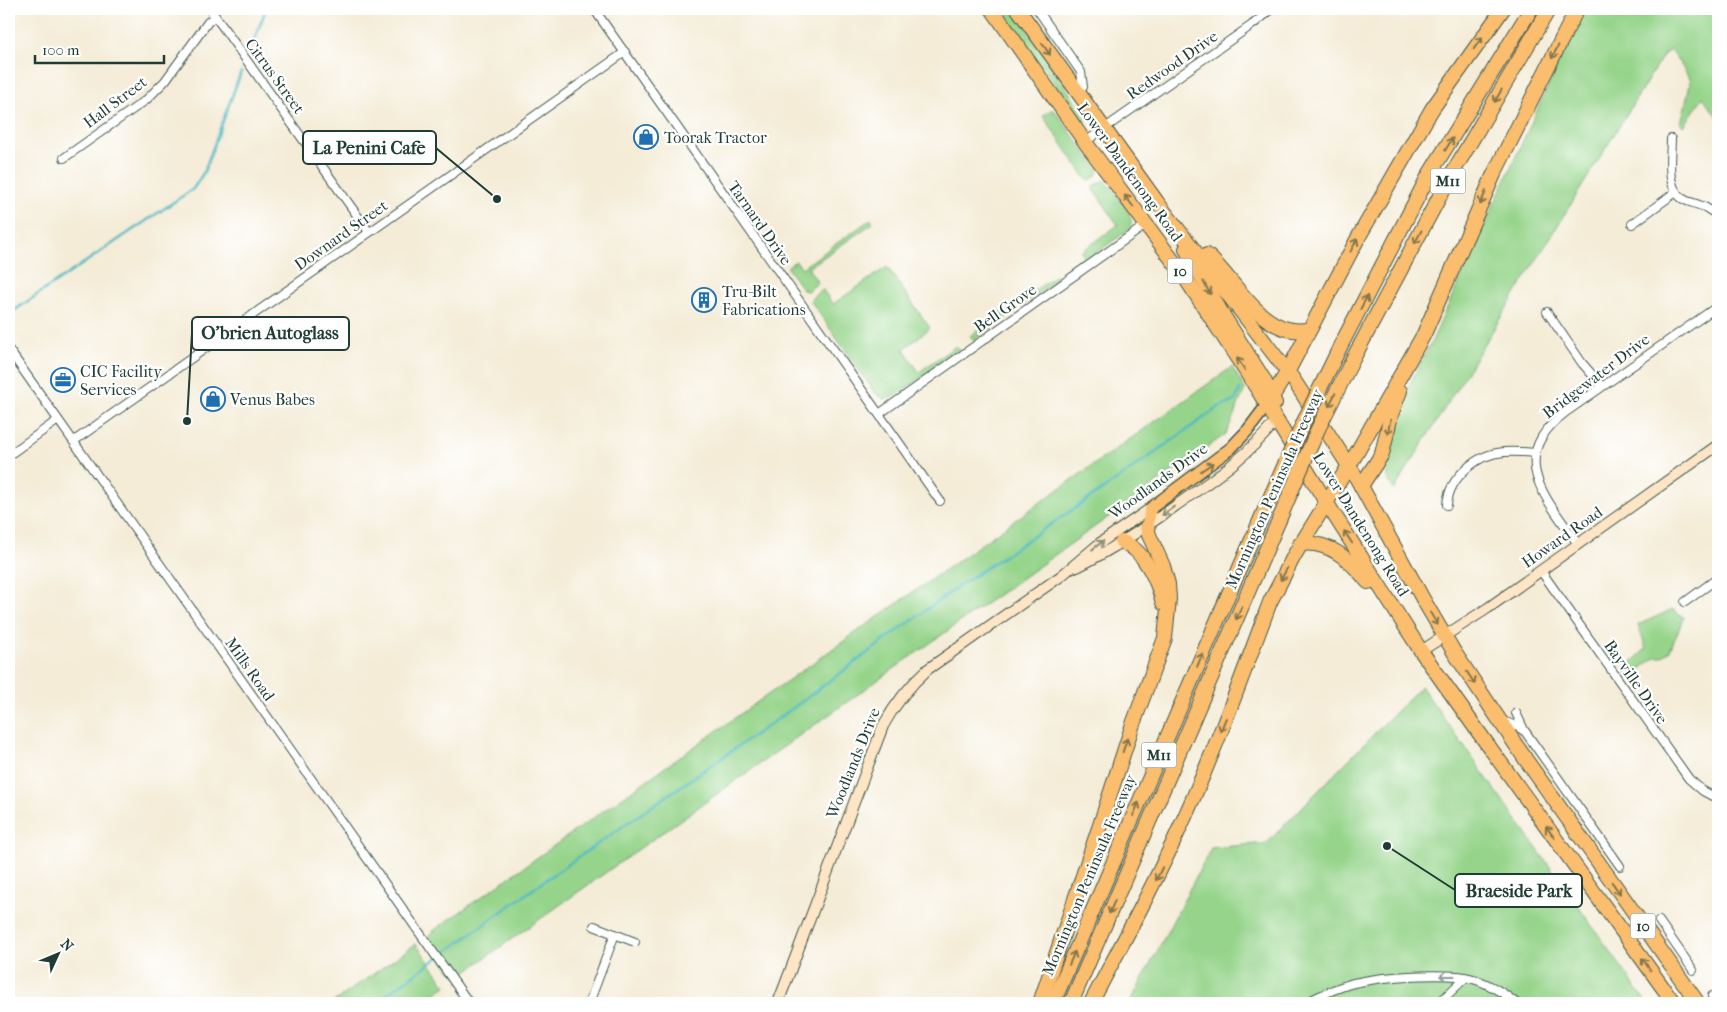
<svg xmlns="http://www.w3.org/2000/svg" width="1727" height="1012" font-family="'IM FELL French Canon',serif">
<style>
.green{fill:#95d48a;stroke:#5a885f}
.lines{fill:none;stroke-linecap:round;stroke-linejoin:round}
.stream{stroke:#4bb9c4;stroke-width:2.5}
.street-casing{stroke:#3f574c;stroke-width:10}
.secondary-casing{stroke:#3f574c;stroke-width:12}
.primary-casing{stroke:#3f574c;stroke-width:14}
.highway-casing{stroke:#3f574c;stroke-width:16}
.street{stroke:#fff;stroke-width:8}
.secondary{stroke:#fde5c5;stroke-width:10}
.primary{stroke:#fbbd6e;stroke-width:11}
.highway{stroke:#fbbd6e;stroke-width:14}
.highway-bridge-casing{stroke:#3f574c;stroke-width:16;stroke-linecap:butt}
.highway-bridge{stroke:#fbbd6e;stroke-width:14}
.oneway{stroke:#82774e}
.oneway2{stroke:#8e917c}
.oneway3{stroke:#8f9e9a}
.labels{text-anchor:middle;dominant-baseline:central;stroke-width:4.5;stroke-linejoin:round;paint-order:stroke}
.shield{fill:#fff;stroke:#627771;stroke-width:1}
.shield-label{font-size:15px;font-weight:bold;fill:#1f3d34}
.street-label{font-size:16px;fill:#1f3d34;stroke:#fff}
.poi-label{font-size:16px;fill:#1f3d34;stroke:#fff;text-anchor:start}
.leader{fill:none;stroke:#1f3d34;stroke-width:2}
.callout-dot{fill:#1f3d34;stroke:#fff;stroke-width:2}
.callout{fill:#fff;stroke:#1f3d34;stroke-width:2}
.callout-label{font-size:18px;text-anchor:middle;font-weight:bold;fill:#1f3d34}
</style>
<rect width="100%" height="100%" fill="#fff"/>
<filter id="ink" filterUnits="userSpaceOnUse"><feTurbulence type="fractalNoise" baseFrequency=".02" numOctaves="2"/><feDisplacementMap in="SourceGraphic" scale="10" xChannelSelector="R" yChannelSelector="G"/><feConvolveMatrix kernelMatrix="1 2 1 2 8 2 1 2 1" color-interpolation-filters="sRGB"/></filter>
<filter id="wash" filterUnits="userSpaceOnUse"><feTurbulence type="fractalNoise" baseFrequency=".0096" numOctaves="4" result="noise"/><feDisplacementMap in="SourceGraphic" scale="20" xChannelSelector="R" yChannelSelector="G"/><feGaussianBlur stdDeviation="1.12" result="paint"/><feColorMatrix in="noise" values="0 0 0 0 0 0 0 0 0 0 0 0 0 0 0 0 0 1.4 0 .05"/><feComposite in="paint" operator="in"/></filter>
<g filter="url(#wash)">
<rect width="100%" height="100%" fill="#f4ecd7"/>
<g class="green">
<path d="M1000 9H1015L1087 120 1085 122H1083Z"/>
<path d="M1585 9H1718V118L1703 97 1684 126 1681 123 1691 80 1671 50 1664 54 1394 490 1387 478 1398 412 1410 383 1432 341 1573 31Z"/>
<path d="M1051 110H1054L1099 171 1096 176 1090 180 1086 179 1043 116Z"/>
<path d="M1104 180C1111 186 1131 212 1131 220 1132 224 1129 228 1127 231L1071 271 1068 267 1084 256 1081 252 1118 225 1094 190V186Z"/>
<path d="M871 219 873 223 808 268 818 283 807 291 803 290 788 269V266L796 261 802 268Z"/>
<path d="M887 267 930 328 904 349 919 372 956 346 960 350 894 397 884 399 875 393 810 300 822 289 833 304Z"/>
<path d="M1055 276 1058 280 1017 309 1014 305Z"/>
<path d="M1003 312 1007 317 974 340 970 336Z"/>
<path d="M1232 367 1245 389 1226 434 458 977 451 971 430 941 428 936 436 929Z"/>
<path d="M1673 609 1678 615 1684 617 1670 650 1662 657H1656L1629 677 1624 669 1646 649 1638 625Z"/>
<path d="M1421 686 1647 1003H1130L1211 848 1267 843Z"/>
<path d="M416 944 446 986 421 1003H332Z"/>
</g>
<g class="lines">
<g class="stream">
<path d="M252 46 266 9"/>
<path d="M9 314 193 189 204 172 241 72"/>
<path d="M375 1003 547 879 782 716 956 588 1111 484 1219 407 1235 401 1240 390"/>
</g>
</g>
</g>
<g filter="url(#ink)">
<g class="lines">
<defs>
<g id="street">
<path d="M210 9 369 232"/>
<path d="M594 9 940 501"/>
<path d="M1037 9 1081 72 1083 87 1078 94"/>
<path d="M1671 139C1671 157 1664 192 1687 201 1699 205 1709 207 1718 217"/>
<path d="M1085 142 1252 25 1272 9"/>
<path d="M64 158 146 100 165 81 208 22 215 16"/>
<path d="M1632 224 1676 192"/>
<path d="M1547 312 1582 363 1602 386"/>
<path d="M9 350 469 1003"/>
<path d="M879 414 1147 224"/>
<path d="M74 441 625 52"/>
<path d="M9 455 58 420"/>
<path d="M1447 505C1449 477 1477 454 1504 452 1514 451 1525 452 1536 453"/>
<path d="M1578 544C1546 498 1505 457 1566 412L1718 306"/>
<path d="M1541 571 1689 779 1703 791 1718 799"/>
<path d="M1685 602 1718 578"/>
<path d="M1516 713 1524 730 1620 866"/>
<path d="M1501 720 1518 727 1524 731"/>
<path d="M1659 921 1693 970"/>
<path d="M594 926 635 942"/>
<path d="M1712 996 1717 1003"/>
<path d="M589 1003 615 934"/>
<path d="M1306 1003C1318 996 1345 984 1359 982 1387 976 1430 974 1458 976 1480 978 1500 990 1516 1003"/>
<path d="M1429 1003 1442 1000 1465 978"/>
</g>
<g id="secondary">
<path d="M1077 567C1112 550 1143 529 1174 507 1213 479 1245 459 1276 421"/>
<path d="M1421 651 1488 608 1718 445"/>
<path d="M778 1003 883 726C895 704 909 686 928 669L1061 576 1100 543 1151 508"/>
</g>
<path id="primary" d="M1147 526 1151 508 1231 448 1248 430 1267 405"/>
<g id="highway">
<path d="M992 9 1085 142 1182 273 1258 390 1326 502 1421 651 1477 730 1674 1003"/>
<path d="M1018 9 1157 202 1293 379 1356 477 1424 601 1454 652 1526 760 1698 1003"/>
<path d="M1186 249 1221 312 1264 380 1275 403"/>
<path d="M1207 255C1236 280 1264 341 1310 329"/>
<path d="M1341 345 1429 175 1531 9"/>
<path d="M1354 357 1450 177 1549 9"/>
<path d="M1267 405 1288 371 1358 238 1432 109 1503 9"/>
<path d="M1361 486 1382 454 1391 415 1400 391"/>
<path d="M1122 542C1144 549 1158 582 1163 603"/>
<path d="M1300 544C1330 540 1351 561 1368 582"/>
<path d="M1040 1003 1100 825 1132 727 1165 638 1169 599 1168 584 1163 566 1149 535 1147 526"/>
<path d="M1053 1003 1266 507"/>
<path d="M1071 1003 1279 520"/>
<path d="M1091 1003C1120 947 1151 892 1177 834 1212 759 1241 680 1270 602L1295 554 1356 454 1424 334 1494 174 1577 9"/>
</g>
</defs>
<use href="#street" class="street-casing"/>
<use href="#secondary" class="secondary-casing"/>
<use href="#primary" class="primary-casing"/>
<use href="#highway" class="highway-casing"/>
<use href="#street" class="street"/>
<use href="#secondary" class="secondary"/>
<use href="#primary" class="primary"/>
<use href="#highway" class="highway"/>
<defs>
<g id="highway-bridge">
<path d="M1266 507 1307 415 1341 345"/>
<path d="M1279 520 1318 429 1354 357"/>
</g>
</defs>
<use href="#highway-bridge" class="highway-bridge-casing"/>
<use href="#highway-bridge" class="highway-bridge"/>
</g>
<defs><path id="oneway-shaft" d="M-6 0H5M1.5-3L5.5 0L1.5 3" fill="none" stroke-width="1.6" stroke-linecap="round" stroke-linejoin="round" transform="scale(1.25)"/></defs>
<g class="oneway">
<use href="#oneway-shaft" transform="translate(1478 43) rotate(-55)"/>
<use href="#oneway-shaft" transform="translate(1046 49) rotate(55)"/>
<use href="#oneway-shaft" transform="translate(1555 52) rotate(117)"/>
<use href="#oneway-shaft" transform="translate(1498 96) rotate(120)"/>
<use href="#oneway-shaft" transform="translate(1449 144) rotate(-59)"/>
<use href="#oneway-shaft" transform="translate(1483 198) rotate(113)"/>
<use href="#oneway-shaft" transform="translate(1129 201) rotate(-127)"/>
<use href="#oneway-shaft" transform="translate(1418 237) rotate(118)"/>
<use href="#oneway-shaft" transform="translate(1354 245) rotate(-62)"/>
<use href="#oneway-shaft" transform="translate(1207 288) rotate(61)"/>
<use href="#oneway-shaft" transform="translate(1364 302) rotate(-63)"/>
<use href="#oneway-shaft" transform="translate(1241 364) rotate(-123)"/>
<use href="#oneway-shaft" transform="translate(1332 400) rotate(116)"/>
<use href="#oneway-shaft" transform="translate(1389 427) rotate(101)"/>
<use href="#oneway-shaft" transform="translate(1207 467) rotate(-35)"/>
<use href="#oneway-shaft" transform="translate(1348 537) rotate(-123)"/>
<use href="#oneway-shaft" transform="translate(1284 574) rotate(118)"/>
<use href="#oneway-shaft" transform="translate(1239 613) rotate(114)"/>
<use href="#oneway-shaft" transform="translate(1434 619) rotate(59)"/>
<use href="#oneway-shaft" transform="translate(1200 660) rotate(-67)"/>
<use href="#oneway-shaft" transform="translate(1471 678) rotate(57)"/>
<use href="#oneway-shaft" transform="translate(1223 725) rotate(112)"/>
<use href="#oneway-shaft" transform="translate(1125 745) rotate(-72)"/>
<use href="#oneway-shaft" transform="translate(1136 809) rotate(-67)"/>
<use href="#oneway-shaft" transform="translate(1550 832) rotate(-126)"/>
<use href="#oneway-shaft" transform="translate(1159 874) rotate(115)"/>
<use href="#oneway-shaft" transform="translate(1616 888) rotate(55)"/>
<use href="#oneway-shaft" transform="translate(1112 907) rotate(113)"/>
<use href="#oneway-shaft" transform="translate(1072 958) rotate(-67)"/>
<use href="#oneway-shaft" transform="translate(1646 964) rotate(-125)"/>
</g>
<g class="oneway2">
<use href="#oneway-shaft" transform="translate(1168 511) rotate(144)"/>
<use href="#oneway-shaft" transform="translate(1098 545) rotate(-38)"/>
</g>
<use class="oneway3" href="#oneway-shaft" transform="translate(1447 976) rotate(-180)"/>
</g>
<defs>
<symbol id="shop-ring" viewBox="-11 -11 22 22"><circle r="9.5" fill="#fff" stroke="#1f6fb2" stroke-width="1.5"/><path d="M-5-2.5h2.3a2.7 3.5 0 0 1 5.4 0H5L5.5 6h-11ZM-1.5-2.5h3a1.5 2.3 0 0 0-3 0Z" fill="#1f6fb2"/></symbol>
<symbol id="building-ring" viewBox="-11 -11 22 22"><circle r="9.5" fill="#fff" stroke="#1f6fb2" stroke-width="1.5"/><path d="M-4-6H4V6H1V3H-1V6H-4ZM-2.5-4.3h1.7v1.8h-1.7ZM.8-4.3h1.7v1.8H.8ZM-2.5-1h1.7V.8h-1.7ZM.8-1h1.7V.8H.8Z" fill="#1f6fb2"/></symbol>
<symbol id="office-ring" viewBox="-11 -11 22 22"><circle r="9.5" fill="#fff" stroke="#1f6fb2" stroke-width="1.5"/><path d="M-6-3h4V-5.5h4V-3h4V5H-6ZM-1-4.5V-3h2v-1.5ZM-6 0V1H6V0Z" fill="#1f6fb2"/></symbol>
</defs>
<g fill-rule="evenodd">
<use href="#shop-ring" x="632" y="123" width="28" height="28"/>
<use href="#building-ring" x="690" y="286" width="28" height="28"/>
<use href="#office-ring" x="49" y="366" width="28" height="28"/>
<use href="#shop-ring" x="199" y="385" width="28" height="28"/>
</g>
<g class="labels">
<g class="shield">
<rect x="1430.5" y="168.5" width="35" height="25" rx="4"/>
<rect x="1167.5" y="258.5" width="25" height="25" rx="4"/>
<rect x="1141.5" y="742.5" width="35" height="25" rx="4"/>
<rect x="1630.5" y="913.5" width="25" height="25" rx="4"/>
</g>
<g class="shield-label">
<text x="1448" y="181">M11</text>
<text x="1180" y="271">10</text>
<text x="1159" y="755">M11</text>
<text x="1643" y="926">10</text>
</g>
<g class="street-label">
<text transform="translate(1172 65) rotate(-35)">Redwood Drive</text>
<text transform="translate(275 76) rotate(54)">Citrus Street</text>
<text transform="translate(115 102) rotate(-37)">Hall Street</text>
<text transform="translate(1130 172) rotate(54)">Lower Dandenong Road</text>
<text transform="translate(760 223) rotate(55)">Tarnard Drive</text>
<text transform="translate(341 235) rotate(-35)">Downard Street</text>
<text transform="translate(1005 308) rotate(-35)">Bell Grove</text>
<text transform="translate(1596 376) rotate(-37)">Bridgewater Drive</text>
<text transform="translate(1158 481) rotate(-36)">Woodlands Drive</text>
<text transform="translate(1274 489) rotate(-66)">Mornington Peninsula Freeway</text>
<text transform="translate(1361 524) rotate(58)">Lower Dandenong Road</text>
<text transform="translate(1562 537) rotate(-35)">Howard Road</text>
<text transform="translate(250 669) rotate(55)">Mills Road</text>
<text transform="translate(1636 682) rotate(55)">Bayville Drive</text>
<text transform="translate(853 763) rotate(-68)">Woodlands Drive</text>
<text transform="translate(1089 875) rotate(-67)">Mornington Peninsula Freeway</text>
</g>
<g class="poi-label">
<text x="664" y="137">Toorak Tractor</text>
<text x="722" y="291">Tru-Bilt<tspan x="722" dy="18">Fabrications</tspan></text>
<text x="80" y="371">CIC Facility<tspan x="80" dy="18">Services</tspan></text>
<text x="230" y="399">Venus Babes</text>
</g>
</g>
<path class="leader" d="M497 199L436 148M187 421L192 333M1387 846L1455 890"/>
<g class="callout-dot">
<circle cx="497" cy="199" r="5"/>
<circle cx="187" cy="421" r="5"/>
<circle cx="1387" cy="846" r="5"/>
</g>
<g class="callout">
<rect x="303" y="131" width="133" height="33" rx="5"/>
<rect x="192" y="317" width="157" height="33" rx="5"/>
<rect x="1455" y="874" width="127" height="33" rx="5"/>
</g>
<g class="callout-label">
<text x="369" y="154">La Penini Cafe</text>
<text x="270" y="339">O'brien Autoglass</text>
<text x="1519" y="897">Braeside Park</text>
</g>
<rect width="1727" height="1012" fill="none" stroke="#fff" stroke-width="30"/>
<g transform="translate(58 954) rotate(46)" stroke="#ffffff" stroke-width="4" paint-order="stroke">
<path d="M0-4L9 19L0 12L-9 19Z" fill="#1f3d34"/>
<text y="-8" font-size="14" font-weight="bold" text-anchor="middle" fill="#1f3d34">N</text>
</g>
<path d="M35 55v8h129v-8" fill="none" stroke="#1f3d34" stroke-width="2.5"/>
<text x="42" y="55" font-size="15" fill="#1f3d34" stroke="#ffffff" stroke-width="4" paint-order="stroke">100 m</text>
</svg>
